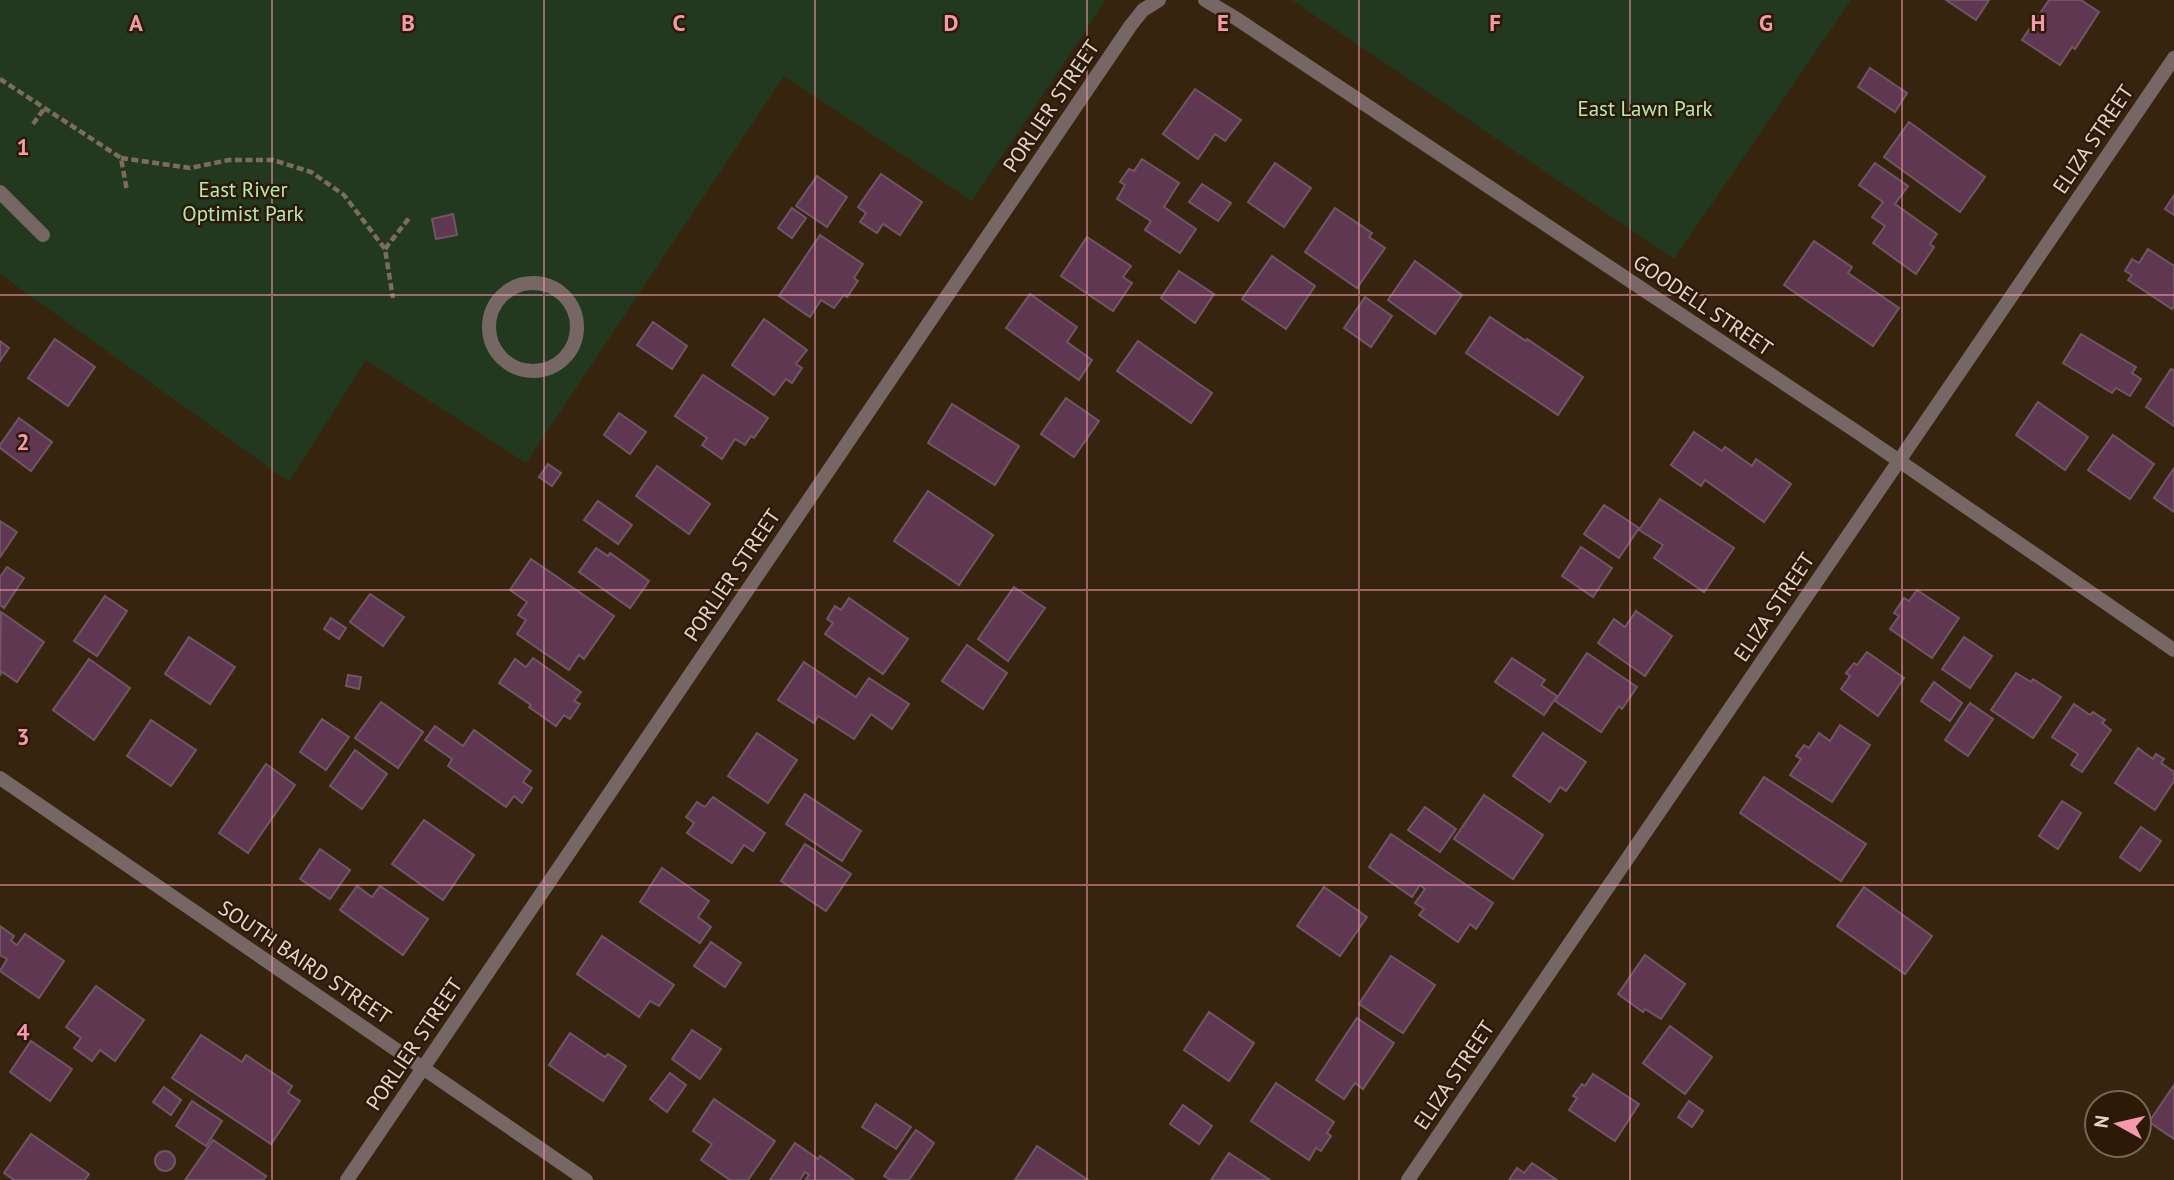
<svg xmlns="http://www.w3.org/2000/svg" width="2174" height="1180" font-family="'PT Sans',sans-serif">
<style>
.green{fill:#223920}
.building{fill:#5f3750;stroke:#705565;stroke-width:2}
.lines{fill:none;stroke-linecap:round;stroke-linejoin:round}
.path{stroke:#7c6d5b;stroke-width:4.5;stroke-dasharray:7 3.5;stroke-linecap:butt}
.service{stroke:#766764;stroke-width:14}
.minor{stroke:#766764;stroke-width:14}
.tertiary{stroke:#766764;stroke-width:14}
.grid{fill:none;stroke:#f39aac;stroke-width:2;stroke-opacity:0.55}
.labels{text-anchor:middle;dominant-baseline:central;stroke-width:5;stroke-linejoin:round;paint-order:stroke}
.street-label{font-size:21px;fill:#e3d7cb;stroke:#2c1a06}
.park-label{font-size:21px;fill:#b4eaaf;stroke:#2c1a06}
.grid-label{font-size:23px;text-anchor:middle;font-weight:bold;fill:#f39aac;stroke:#2c1a06;stroke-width:5;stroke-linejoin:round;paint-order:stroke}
</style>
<rect width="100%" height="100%" fill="#36240f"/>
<g class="green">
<path d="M0 0H1106L972 201 784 76 526 463 366 360 289 482 0 274Z"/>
<path d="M1292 0H1851L1674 259Z"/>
</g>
<g class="building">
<path d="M1946 0H1989L1976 20Z"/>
<path d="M2049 0H2081L2099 12 2075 49 2072 47 2060 65 2022 40Z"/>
<path d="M1870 68 1907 93 1895 112 1858 87Z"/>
<path d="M1195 89 1241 120 1225 141 1215 134 1198 159 1163 134Z"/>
<path d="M1909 122 1985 177 1960 212 1884 157Z"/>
<path d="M1142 159 1179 183 1164 207 1196 229 1180 253 1145 230 1151 221 1117 199 1125 185 1120 182 1129 169 1134 171Z"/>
<path d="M1275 163 1311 188 1284 227 1248 202Z"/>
<path d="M1875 163 1908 186 1895 204 1937 234 1930 244 1934 247 1916 274 1873 243 1885 226 1872 217 1883 202 1859 185Z"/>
<path d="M881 174 922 202 900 235 883 224 877 233 860 222 866 213 858 207Z"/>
<path d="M817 176 847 197 827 227 796 206Z"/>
<path d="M1202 184 1231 203 1218 221 1189 202Z"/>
<path d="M2174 195V215L2165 209Z"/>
<path d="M792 208 806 218 792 238 778 228Z"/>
<path d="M1335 208 1372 233 1369 237 1385 248 1357 288 1305 252Z"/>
<path d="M453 214 457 235 436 239 432 219Z"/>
<path d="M820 235 863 264 854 278 858 281 847 297 844 295 834 308 821 300 810 317 779 296Z"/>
<path d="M1087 237 1131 266 1123 277 1132 283 1113 311 1061 276Z"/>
<path d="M1814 241 1852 267 1848 273 1899 308 1873 346 1784 285Z"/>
<path d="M2148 249 2174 266V306L2172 309 2128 280 2132 275 2125 271 2132 259 2139 263Z"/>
<path d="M1272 256 1315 286 1286 329 1242 299Z"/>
<path d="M1415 261 1462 295 1435 334 1388 300Z"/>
<path d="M1179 271 1214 294 1195 323 1161 298Z"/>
<path d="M1030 294 1077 327 1067 342 1092 360 1079 380 1006 328Z"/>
<path d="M1365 297 1392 316 1371 347 1344 328Z"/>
<path d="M1490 317 1526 341 1527 339 1583 377 1558 415 1466 353Z"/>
<path d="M764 319 807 350 796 364 802 368 792 383 786 379 774 395 732 365Z"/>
<path d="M653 322 687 346 672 369 637 345Z"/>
<path d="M2081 334 2136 367 2132 373 2141 379 2130 396 2116 388 2112 393 2063 363Z"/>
<path d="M55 339 95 367 68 406 28 378Z"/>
<path d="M0 341 9 348 0 361Z"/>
<path d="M1138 341 1212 393 1191 423 1117 371Z"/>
<path d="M2171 369 2174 370V426L2146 407Z"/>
<path d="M703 375 768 418 754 438 751 436 745 445 735 439 722 459 702 445 707 438 675 416Z"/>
<path d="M1066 398 1099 421 1074 457 1041 434Z"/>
<path d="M2038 402 2088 437 2065 470 2016 435Z"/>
<path d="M952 404 1019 446 995 485 928 443Z"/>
<path d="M619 413 646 432 630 454 604 435Z"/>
<path d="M19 418 52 442 31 471 0 448V445Z"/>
<path d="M1694 432 1722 451 1725 447 1752 466 1756 459 1791 484 1764 522 1705 480 1701 486 1671 465Z"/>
<path d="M2113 435 2154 464 2130 499 2088 470Z"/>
<path d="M548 464 561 473 552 486 539 477Z"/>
<path d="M657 466 710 504 689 534 636 496Z"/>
<path d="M2174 468V512L2154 498Z"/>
<path d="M928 491 993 535 959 585 894 541Z"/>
<path d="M1660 499 1734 548 1704 592 1654 558 1663 545 1639 530Z"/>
<path d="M598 501 632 525 618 544 584 520Z"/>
<path d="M1604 505 1639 528 1619 558 1584 534Z"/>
<path d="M0 521 17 532 0 557Z"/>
<path d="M1581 547 1612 568 1593 597 1562 576Z"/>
<path d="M596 548 608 556 610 553 649 581 630 608 579 572Z"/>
<path d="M531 559 614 616 584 659 579 655 569 670 517 634 526 620 518 615 527 602 510 590Z"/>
<path d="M7 567 24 578 4 608 0 605V577Z"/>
<path d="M1014 587 1045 608 1008 661 978 639Z"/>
<path d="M1917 590 1959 618 1932 658 1890 629 1899 616 1894 613 1904 598 1909 601Z"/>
<path d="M370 594 404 617 383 646 350 622Z"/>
<path d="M105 596 127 611 97 656 74 641Z"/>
<path d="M849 598 908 639 883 674 825 634 833 623 827 619 835 606 841 610Z"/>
<path d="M1636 611 1672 636 1645 676 1598 643 1614 619 1625 627Z"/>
<path d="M1 612 44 642 17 682 2 672 0 675Z"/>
<path d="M331 618 346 628 339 639 324 629Z"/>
<path d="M189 637 235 667 210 704 165 674Z"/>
<path d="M1964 637 1992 656 1970 688 1942 669Z"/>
<path d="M967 645 1007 673 983 709 942 681Z"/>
<path d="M1867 652 1904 678 1878 716 1841 689 1850 676 1846 673 1854 663 1857 665Z"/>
<path d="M1587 653 1637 687 1622 709 1619 706 1601 732 1555 701Z"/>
<path d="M533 658 581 692 574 701 580 704 570 719 564 715 556 726 529 707 531 705 499 683 515 659 526 667Z"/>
<path d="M1512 658 1545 680 1541 685 1557 696 1544 715 1495 682Z"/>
<path d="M89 659 130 688 94 740 53 710Z"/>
<path d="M804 662 856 697 869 678 909 704 892 729 871 714 854 739 818 716 814 723 778 700Z"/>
<path d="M2016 673 2031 682 2033 679 2061 697 2033 738 1991 710Z"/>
<path d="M348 675 361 677 359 689 346 686Z"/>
<path d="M1934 682 1962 703 1950 721 1921 701Z"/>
<path d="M381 702 423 732 398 768 355 738Z"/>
<path d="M1970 703 1993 719 1968 756 1945 740Z"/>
<path d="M2074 704 2090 715 2093 712 2105 720 2102 723 2111 730 2082 772 2071 765 2078 754 2052 737Z"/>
<path d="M322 719 349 737 326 770 300 752Z"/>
<path d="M151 720 196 750 171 786 127 756Z"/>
<path d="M1840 725 1870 745 1832 802 1790 775 1801 759 1796 756 1804 745 1809 748 1819 733 1830 741Z"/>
<path d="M435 726 463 746 474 730 531 771 523 782 532 788 522 803 514 796 506 807 448 766 452 759 425 740Z"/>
<path d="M757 733 797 760 768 803 728 776Z"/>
<path d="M1543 733 1586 762 1566 791 1560 787 1550 802 1513 776Z"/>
<path d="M2138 748 2153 759 2156 754 2164 759 2161 763 2174 772V781L2155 810 2115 783Z"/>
<path d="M355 750 387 774 362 809 330 786Z"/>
<path d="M266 764 295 785 248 853 219 833Z"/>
<path d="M1764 777 1866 844 1841 881 1740 813Z"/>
<path d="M805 794 861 831 842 861 786 824Z"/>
<path d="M1484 795 1543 835 1513 879 1454 839Z"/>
<path d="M713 797 765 833 753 851 744 845 732 863 687 833 694 823 686 817 697 802 705 807Z"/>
<path d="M2062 801 2081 813 2058 849 2039 836Z"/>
<path d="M1425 807 1456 829 1440 852 1408 830Z"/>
<path d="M424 820 474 855 443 900 392 864Z"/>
<path d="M2141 827 2161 841 2140 871 2120 857Z"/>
<path d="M1391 834 1493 903 1476 929 1470 924 1458 942 1419 915 1424 909 1415 903 1425 889 1420 885 1412 897 1369 867Z"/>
<path d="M805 844 851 874 826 911 781 881Z"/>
<path d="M320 849 350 870 330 899 300 879Z"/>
<path d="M662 868 709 901 698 917 711 927 700 943 640 902Z"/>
<path d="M357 886 372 897 380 886 428 919 403 955 340 910Z"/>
<path d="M1324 887 1367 917 1340 956 1297 926Z"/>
<path d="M1864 887 1932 936 1905 974 1837 926Z"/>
<path d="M0 926 14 936 11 941 17 945 25 934 64 961 39 998 0 971 7 959 0 955Z"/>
<path d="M602 936 674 985 659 1006 650 1001 639 1017 577 974Z"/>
<path d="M711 942 741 963 725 987 694 966Z"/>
<path d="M1645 955 1685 984 1661 1019 1645 1009 1643 1012 1618 994Z"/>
<path d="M1391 956 1435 985 1403 1033 1359 1004Z"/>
<path d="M96 986 144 1020 115 1061 100 1050 92 1061 74 1048 81 1038 66 1027Z"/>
<path d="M1209 1012 1254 1043 1229 1081 1184 1050Z"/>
<path d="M1357 1018 1394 1043 1363 1089 1355 1083 1344 1099 1316 1080Z"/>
<path d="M1670 1026 1712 1057 1685 1094 1643 1063Z"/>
<path d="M692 1030 721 1049 700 1079 672 1059Z"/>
<path d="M570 1033 605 1057 608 1054 626 1066 603 1101 549 1065Z"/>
<path d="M201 1035 242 1062 246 1055 292 1086 288 1093 300 1101 271 1144 172 1078Z"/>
<path d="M31 1041 72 1069 50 1101 10 1072Z"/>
<path d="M670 1073 686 1085 667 1112 650 1099Z"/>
<path d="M1593 1074 1639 1104 1615 1141 1569 1110 1577 1098 1573 1096 1582 1084 1585 1086Z"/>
<path d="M1276 1083 1334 1122 1327 1133 1331 1136 1321 1151 1316 1148 1309 1160 1251 1121Z"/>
<path d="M2174 1085V1139L2149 1122Z"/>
<path d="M164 1087 181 1100 171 1115 153 1102Z"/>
<path d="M714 1099 775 1141 748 1180H730L701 1160 712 1144 693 1131Z"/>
<path d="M192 1101 222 1121 206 1146 176 1126Z"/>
<path d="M1689 1101 1703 1111 1692 1127 1678 1117Z"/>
<path d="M876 1104 911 1127 896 1149 862 1127Z"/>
<path d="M1183 1105 1212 1126 1199 1144 1170 1124Z"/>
<path d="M916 1130 934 1143 909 1180H891L884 1176Z"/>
<path d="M31 1134 89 1174 85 1180H14L4 1173Z"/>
<path d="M213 1140 266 1176 263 1180H185Z"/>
<path d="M795 1143 818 1159 820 1156 854 1180H805L809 1175 805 1172 800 1180H770Z"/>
<path d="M1037 1146 1088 1180H1015Z"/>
<circle cx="165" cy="1161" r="10"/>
<path d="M1229 1153 1270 1180H1211Z"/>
<path d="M1532 1163 1557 1180H1509L1517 1168 1524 1173Z"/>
</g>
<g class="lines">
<g class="path">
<path d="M0 79 121 158 127 191"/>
<path d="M33 124 44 109"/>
<path d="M121 158 190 168 229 160H273L311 172 344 195 385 249 393 298"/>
<path d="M385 249 409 218"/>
</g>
<g class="service">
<path d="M0 192 43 235"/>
<circle cx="533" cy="327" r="44"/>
</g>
<g class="minor">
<path d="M1205 0 1237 19 1860 434 2174 650"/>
<path d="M423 1068 1131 25 1143 10 1159 0"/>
<path d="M1408 1180 2174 58"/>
</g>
<g class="tertiary">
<path d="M0 778 586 1180"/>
<path d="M347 1180 423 1068"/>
</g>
</g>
<path class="grid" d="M272 0V1180M544 0V1180M815 0V1180M1087 0V1180M1359 0V1180M1630 0V1180M1902 0V1180M0 295H2174M0 590H2174M0 885H2174"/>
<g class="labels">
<g class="street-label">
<text transform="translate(1051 106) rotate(-56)">PORLIER STREET</text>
<text transform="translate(2093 139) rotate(-56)">ELIZA STREET</text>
<text transform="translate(1703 305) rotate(34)">GOODELL STREET</text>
<text transform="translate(732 575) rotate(-56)">PORLIER STREET</text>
<text transform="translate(1774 607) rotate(-56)">ELIZA STREET</text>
<text transform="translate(305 962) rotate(34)">SOUTH BAIRD STREET</text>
<text transform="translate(414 1044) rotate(-56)">PORLIER STREET</text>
<text transform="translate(1454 1075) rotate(-56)">ELIZA STREET</text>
</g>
<g class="park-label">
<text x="1645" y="108">East Lawn Park</text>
<text x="243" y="189">East River<tspan x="243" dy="24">Optimist Park</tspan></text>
</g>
</g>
<g class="grid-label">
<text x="136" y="31">A</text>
<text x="408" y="31">B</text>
<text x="679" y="31">C</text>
<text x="951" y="31">D</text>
<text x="1223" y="31">E</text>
<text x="1495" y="31">F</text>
<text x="1766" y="31">G</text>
<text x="2038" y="31">H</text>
<text x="23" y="155">1</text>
<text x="23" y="450">2</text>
<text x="23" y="745">3</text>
<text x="23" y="1040">4</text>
</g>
<g transform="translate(2118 1124) rotate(278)"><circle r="33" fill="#2c1a06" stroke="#756655" stroke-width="2"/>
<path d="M0-5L12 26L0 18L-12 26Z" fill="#f39aac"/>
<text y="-10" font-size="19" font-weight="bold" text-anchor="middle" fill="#e3d7cb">N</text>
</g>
</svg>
